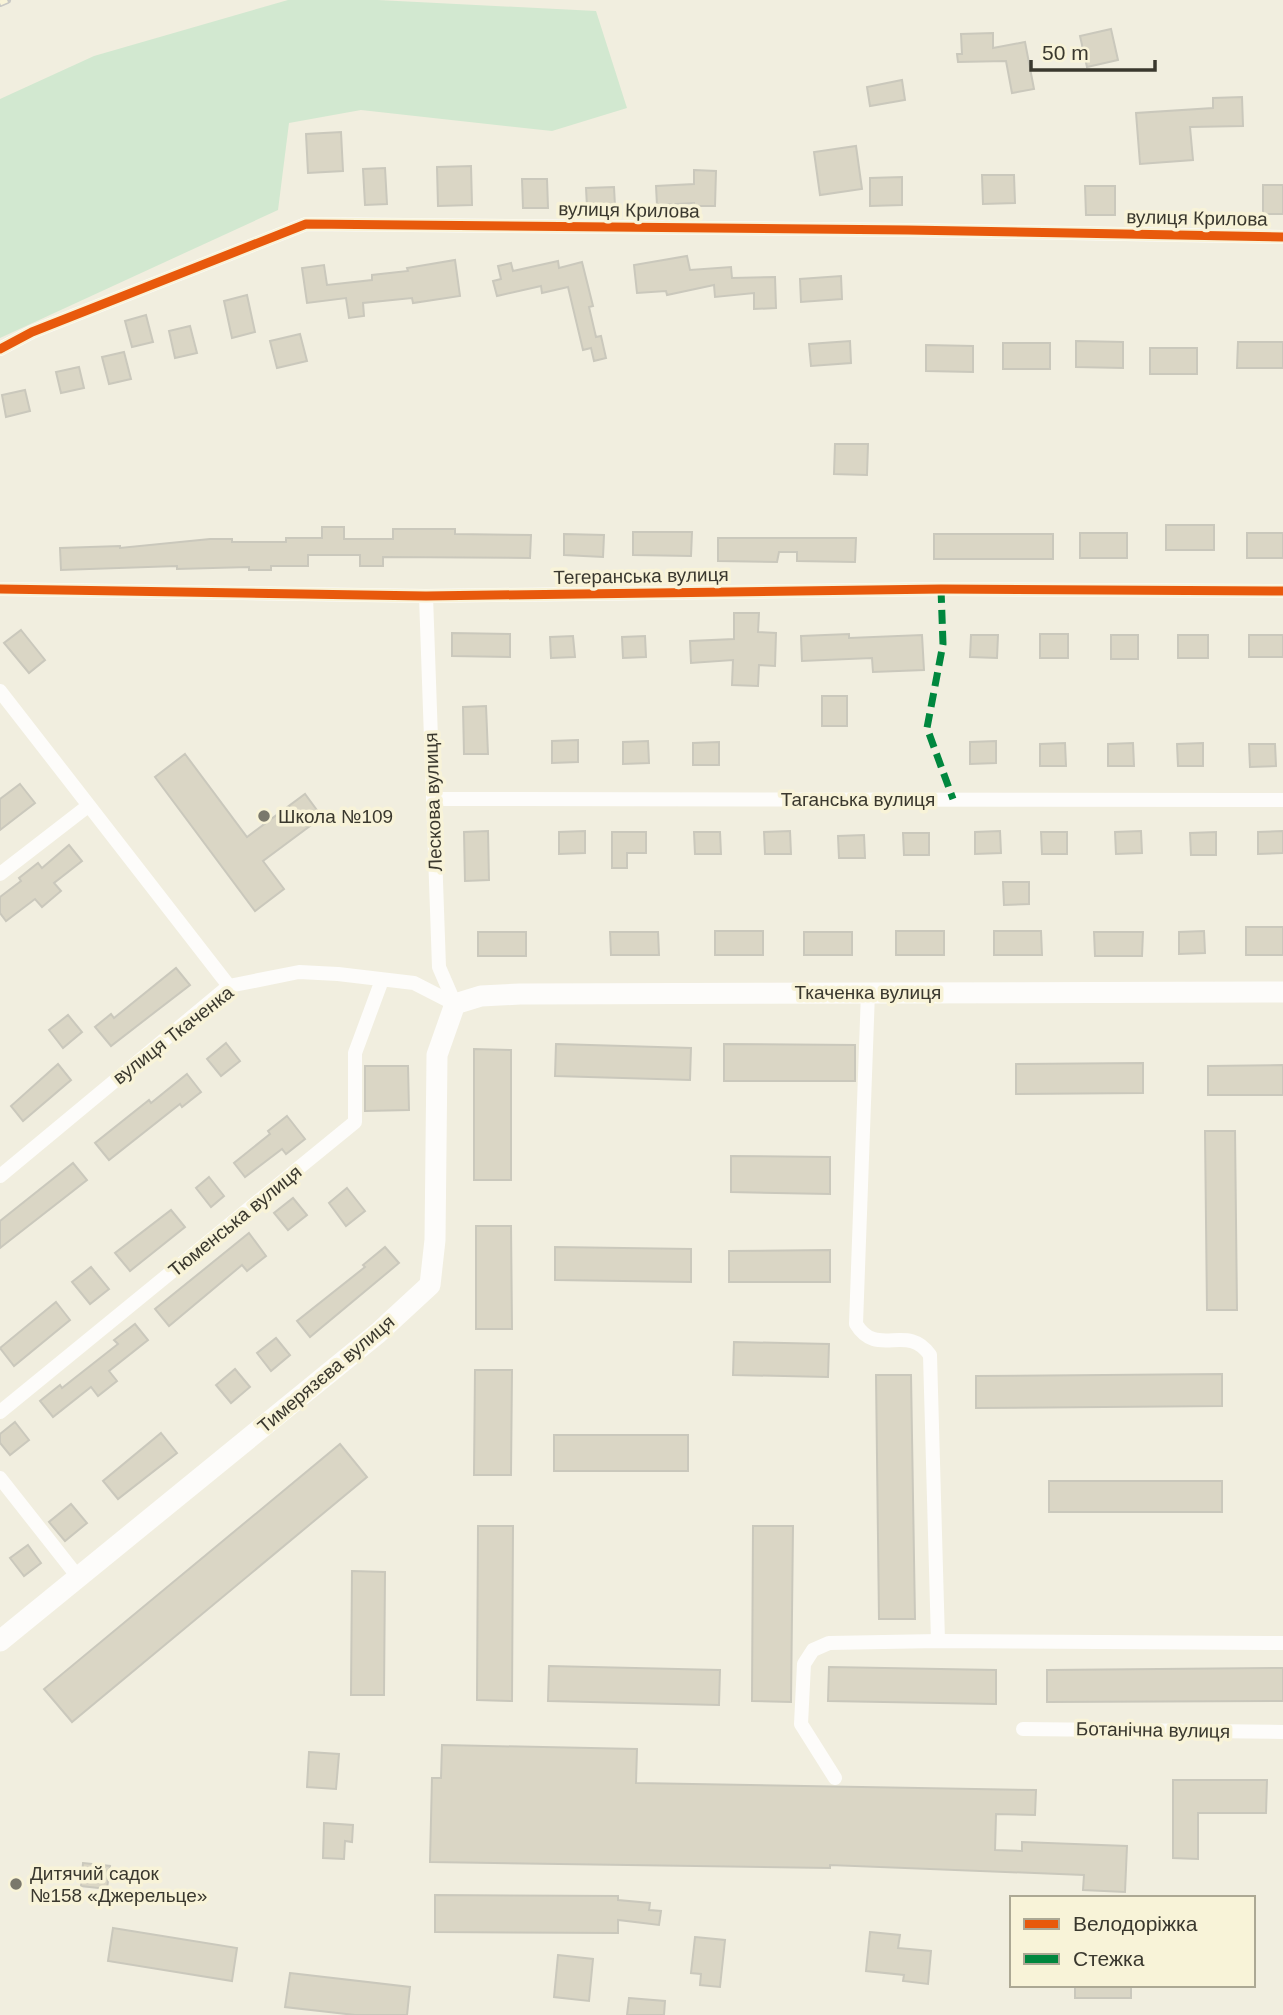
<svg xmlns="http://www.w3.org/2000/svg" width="1283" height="2015" font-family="Arial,sans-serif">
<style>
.green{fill:#d2e8d0}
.building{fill:#dad6c5;stroke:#cac8bc;stroke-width:2}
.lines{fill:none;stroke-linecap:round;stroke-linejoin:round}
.street{stroke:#fdfcfa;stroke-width:14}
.secondary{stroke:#fdfcfa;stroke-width:21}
.rail-casing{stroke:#c9c9c5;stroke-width:8}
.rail{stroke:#f8f3d8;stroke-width:5;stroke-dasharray:16;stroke-linecap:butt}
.quiet{stroke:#00873e;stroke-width:7;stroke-dasharray:14 7;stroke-linecap:butt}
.cycleway-casing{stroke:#f8f3d8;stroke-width:13}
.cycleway{stroke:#e8590c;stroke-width:9}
.poi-dot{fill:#7a786c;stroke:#f8f3d8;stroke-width:2.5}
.labels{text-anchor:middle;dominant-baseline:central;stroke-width:7;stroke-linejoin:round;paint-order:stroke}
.street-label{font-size:19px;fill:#3a382e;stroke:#f8f3d8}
.poi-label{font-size:19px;fill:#3a382e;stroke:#f8f3d8;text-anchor:start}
</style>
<rect width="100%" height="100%" fill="#f1eedf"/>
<path class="green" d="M288 0H378L596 11 627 108 552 131 361 110 289 123 278 210 0 338V99L94 56Z"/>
<g class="building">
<path d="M1111 29 1118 60 1087 67 1080 36Z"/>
<path d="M993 33V48L1025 42 1034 89 1012 93 1006 61 958 62 957 54H962L961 34Z"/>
<path d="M902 80 905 100 870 106 867 87Z"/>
<path d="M1242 97 1243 126 1190 127 1193 160 1140 164 1136 113 1213 108V98Z"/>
<path d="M341 132 343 171 308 173 306 134Z"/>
<path d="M856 146 862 189 820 195 814 152Z"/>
<path d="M471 166 472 205 438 206 437 167Z"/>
<path d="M385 168 387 204 365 205 363 169Z"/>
<path d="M694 170 716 171 715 206H694V203L657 205 656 186 694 184Z"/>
<path d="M982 175H1014L1015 203 983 204Z"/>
<path d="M902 177V205L870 206V178Z"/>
<path d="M522 179H547L548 208H523Z"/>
<rect x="1263" y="185" width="20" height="29"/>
<path d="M1085 186H1115V215H1086Z"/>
<path d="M614 187 615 206 587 207 586 188Z"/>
<path d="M687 256 690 270 731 267 732 278 775 277 776 308 754 309V293L715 297 714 285 667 295 666 291 637 293 634 265Z"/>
<path d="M455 260 460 296 413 303 412 298 363 303 364 316 349 318 346 298 307 303 302 268 324 265 327 285 372 280V275L408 271 407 268Z"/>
<path d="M558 261 559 268 582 262 593 306 589 307 596 337 601 336 606 358 594 361 591 348 583 350 568 287 542 293 541 286 497 296 493 281 501 279 498 266 511 263 513 271Z"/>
<path d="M841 276 842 299 801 302 800 279Z"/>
<path d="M247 295 255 332 232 338 224 301Z"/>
<path d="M146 315 153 342 132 347 125 321Z"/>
<path d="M190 326 197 353 175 358 169 331Z"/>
<path d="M300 334 307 361 277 368 270 341Z"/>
<path d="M850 341 851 363 811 366 809 344Z"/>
<path d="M1076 341 1123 342V368L1076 367Z"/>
<path d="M1238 342H1283V368H1237Z"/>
<rect x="1003" y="343" width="47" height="26"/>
<path d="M926 345 973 346V372L926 371Z"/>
<rect x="1150" y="348" width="47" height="26"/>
<path d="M124 352 131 379 109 384 102 357Z"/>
<path d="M79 367 84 388 61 393 56 372Z"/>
<path d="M25 390 30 411 6 417 2 395Z"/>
<path d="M835 444H868L867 475 834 474Z"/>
<rect x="1166" y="525" width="48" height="25"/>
<path d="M322 527H344V539H393V529H455V534L531 535 530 558 383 557V566H360V555H308V566H271V570H249V567L177 569V566L61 570 60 548 120 546V548L210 539H232V542H286V538H322Z"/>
<path d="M633 532H692L691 556 633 555Z"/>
<rect x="1080" y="533" width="47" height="25"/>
<rect x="1247" y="533" width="36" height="25"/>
<path d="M564 534 604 535 603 557 564 555Z"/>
<rect x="934" y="534" width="119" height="25"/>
<path d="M718 538H856L855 562 797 561V552H779L777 562 718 561Z"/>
<path d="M734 613H759L758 632 776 633 775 666 759 665 758 686 732 685 733 660 691 663 690 641 734 639Z"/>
<path d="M21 630 45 660 29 673 4 643Z"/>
<path d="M452 633 510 634V657L452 656Z"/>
<path d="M849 634V638L922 635 924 670 873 672 872 658 802 661 801 636Z"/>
<rect x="1040" y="634" width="28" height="24"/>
<path d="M971 635H998L997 658 970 657Z"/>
<rect x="1111" y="635" width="27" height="24"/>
<rect x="1178" y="635" width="30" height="23"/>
<rect x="1249" y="635" width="34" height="22"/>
<path d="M573 636 575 657 551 658 550 637Z"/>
<path d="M645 636 646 657 623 658 622 637Z"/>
<rect x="822" y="696" width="25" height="30"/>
<path d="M486 706 488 754H464L463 707Z"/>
<path d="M578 740V762L552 763V741Z"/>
<path d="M648 741 649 763 623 764V742Z"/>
<path d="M996 741V763L970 764V742Z"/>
<path d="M719 742V765H693V743Z"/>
<path d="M1065 743 1066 766H1040V744Z"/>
<path d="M1133 743 1134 766H1108V744Z"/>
<path d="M1203 743V766H1178L1177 744Z"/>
<path d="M1249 744H1275L1276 766 1250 767Z"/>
<path d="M185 754 247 837 305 794 322 817 263 861 284 889 255 911 155 777Z"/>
<path d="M20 784 35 803 0 830V799Z"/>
<path d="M488 831 489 880 465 881 464 832Z"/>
<path d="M585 831V853L559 854V832Z"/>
<path d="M790 831 791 854H765L764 832Z"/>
<path d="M1000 831 1001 853 975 854V832Z"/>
<path d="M1141 831 1142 853 1116 854 1115 832Z"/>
<path d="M1283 831V853L1258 854V832Z"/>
<path d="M612 832H646V853H627V868H612Z"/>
<path d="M694 832H720L721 854H695Z"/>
<path d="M1041 832H1067V854H1042Z"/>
<path d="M1216 832V855H1191L1190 833Z"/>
<path d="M903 833H929V855H904Z"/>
<path d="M864 835 865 858H839L838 836Z"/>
<path d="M69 845 82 861 54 883 61 891 42 907 35 899 6 921 0 913V897L21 881 19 878 38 863 42 868Z"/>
<path d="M1003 882H1029V904L1004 905Z"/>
<rect x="1246" y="927" width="37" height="28"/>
<rect x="715" y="931" width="48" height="24"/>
<rect x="896" y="931" width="48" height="24"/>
<path d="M994 931H1041L1042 955H994Z"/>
<path d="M1204 931 1205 953 1179 954V932Z"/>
<rect x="478" y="932" width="48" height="24"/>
<path d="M610 932H658L659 955H611Z"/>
<rect x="804" y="932" width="48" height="23"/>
<path d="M1094 932H1143L1142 956H1095Z"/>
<path d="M176 968 190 985 111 1046 95 1027 111 1014 114 1018Z"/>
<path d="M68 1015 82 1032 63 1048 49 1030Z"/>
<path d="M226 1043 240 1061 221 1076 207 1059Z"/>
<path d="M556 1044 691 1048 690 1080 555 1076Z"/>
<path d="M724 1044 855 1045V1081H724Z"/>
<path d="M474 1049 511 1050V1180H474Z"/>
<path d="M1143 1063V1093L1016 1094V1064Z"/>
<path d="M58 1064 71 1080 23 1121 11 1106Z"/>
<path d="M1283 1065V1095H1208V1066Z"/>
<path d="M365 1066H408L409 1110 365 1111Z"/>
<path d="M187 1074 201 1092 182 1107 180 1104 109 1160 95 1143 149 1100 151 1103Z"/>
<path d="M287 1116 305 1139 286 1154 282 1149 245 1177 234 1163 270 1134 268 1131Z"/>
<path d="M1205 1131H1235L1237 1310H1207Z"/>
<path d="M731 1156 830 1157V1194L731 1192Z"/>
<path d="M73 1163 87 1180 0 1248V1221Z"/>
<path d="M209 1177 224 1196 211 1207 196 1188Z"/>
<path d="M347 1188 365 1211 346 1226 329 1203Z"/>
<path d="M293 1198 307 1215 288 1230 274 1213Z"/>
<path d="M171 1210 185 1227 130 1271 115 1253Z"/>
<path d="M476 1226H511L512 1329H476Z"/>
<path d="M249 1233 266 1256 247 1271 242 1265 169 1326 155 1309Z"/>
<path d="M385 1247 399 1263 310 1337 297 1321 365 1267 363 1265Z"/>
<path d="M555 1247 691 1249V1282L555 1280Z"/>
<path d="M830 1250V1282H729V1251Z"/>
<path d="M91 1267 109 1289 90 1304 72 1282Z"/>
<path d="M56 1302 70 1320 14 1366 0 1348Z"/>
<path d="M135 1324 148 1340 109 1371 117 1381 98 1396 91 1387 53 1417 40 1401 60 1385 62 1388 118 1344 114 1340Z"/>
<path d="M276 1338 290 1355 271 1371 257 1353Z"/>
<path d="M734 1342 829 1344 828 1377 733 1375Z"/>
<path d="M235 1369 250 1387 231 1403 216 1385Z"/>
<path d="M475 1370H512L511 1475H474Z"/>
<path d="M1222 1374V1406L976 1408V1376Z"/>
<path d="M876 1375H911L915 1619H879Z"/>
<path d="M15 1422 29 1440 10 1455 0 1443V1434Z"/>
<path d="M161 1433 177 1453 118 1499 103 1481Z"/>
<rect x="554" y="1435" width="134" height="36"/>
<path d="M340 1444 367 1477 72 1722 44 1689Z"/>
<rect x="1049" y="1481" width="173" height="31"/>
<path d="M71 1504 87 1523 65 1541 49 1522Z"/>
<path d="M478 1526H513L512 1701 477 1700Z"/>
<path d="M753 1526H793L791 1702 752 1701Z"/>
<path d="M28 1545 41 1563 24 1576 10 1558Z"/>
<path d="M352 1571 385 1572 384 1695H351Z"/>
<path d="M549 1666 720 1670 719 1705 548 1701Z"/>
<path d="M829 1667 996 1670V1704L828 1701Z"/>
<path d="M1283 1668V1701L1047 1702V1670Z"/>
<path d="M442 1745 637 1749 636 1783 1036 1790 1035 1815 996 1814 995 1850 1022 1851V1842L1127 1846 1125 1892 1083 1890 1084 1875 830 1865V1868L430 1862 432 1778H441Z"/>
<path d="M309 1752 339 1754 336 1789 307 1787Z"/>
<path d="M1173 1780H1267L1266 1813H1198V1859L1173 1858Z"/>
<path d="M324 1823 353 1825 352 1842 345 1841 344 1859 323 1858Z"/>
<path d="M83 1863 110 1866 107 1889 81 1886Z"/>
<path d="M435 1895 618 1896V1900L650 1903 649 1910 661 1911 659 1925 618 1920V1933L435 1932Z"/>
<path d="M113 1928 237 1948 232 1981 108 1961Z"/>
<path d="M870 1932 900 1935 898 1948 931 1951 928 1984 903 1981 904 1975 866 1971Z"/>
<path d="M695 1937 725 1940 720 1987 700 1985 701 1974 691 1973Z"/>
<path d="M558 1955 593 1959 589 2001 554 1997Z"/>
<path d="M290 1973 410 1987 407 2015H355L285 2007Z"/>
<rect x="1075" y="1985" width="56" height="13"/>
<path d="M629 1998 665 2001 664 2015H627Z"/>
</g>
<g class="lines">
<g class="street">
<path d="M0 349 32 332 306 224 908 230 1283 237"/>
<path d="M0 589 426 596 941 589 1283 591"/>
<path d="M426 596 439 967 455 1004"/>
<path d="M0 691 229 986"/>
<path d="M433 799 1283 800"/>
<path d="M0 874 88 806"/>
<path d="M868 992 856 1324C877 1359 907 1322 930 1355L938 1641"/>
<path d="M0 1176 229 986 299 972 338 974 414 983 455 1004"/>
<path d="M0 1412 355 1122V1053L382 980"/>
<path d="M0 1478 78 1577"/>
<path d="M1023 1729 1283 1732"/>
<path d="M835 1778 801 1724 804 1664 813 1650 829 1643 938 1641 1283 1643"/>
</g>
<path class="secondary" d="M0 1641 378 1333 430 1285 435 1240 437 1055 455 1004 481 996 520 994 1283 992"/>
<defs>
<path id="rail" d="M0 3 7 0"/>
</defs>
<use href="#rail" class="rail-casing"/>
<use href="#rail" class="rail"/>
<path class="quiet" d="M941 589 943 644 927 728 953 799"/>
<defs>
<g id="cycleway">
<path d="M0 349 32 332 306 224 908 230 1283 237"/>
<path d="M0 589 426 596 941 589 1283 591"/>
</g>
</defs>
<use href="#cycleway" class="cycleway-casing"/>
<use href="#cycleway" class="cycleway"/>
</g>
<g class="poi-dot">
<circle cx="264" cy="816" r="7"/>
<circle cx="16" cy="1884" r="7"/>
</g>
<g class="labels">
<g class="street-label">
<text transform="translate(629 210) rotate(1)">вулиця Крилова</text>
<text transform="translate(1197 218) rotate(1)">вулиця Крилова</text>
<text transform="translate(641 576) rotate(-1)">Тегеранська вулиця</text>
<text x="858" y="799">Таганська вулиця</text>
<text transform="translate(433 802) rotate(-92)">Лескова вулиця</text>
<text x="868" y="992">Ткаченка вулиця</text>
<text transform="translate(173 1035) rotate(-38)">вулиця Ткаченка</text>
<text transform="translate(235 1221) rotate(-39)">Тюменська вулиця</text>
<text transform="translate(326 1374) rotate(-40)">Тимерязєва вулиця</text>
<text transform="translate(1153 1730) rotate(1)">Ботанічна вулиця</text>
</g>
<g class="poi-label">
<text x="278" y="816">Школа №109</text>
<text x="30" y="1873">Дитячий садок<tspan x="30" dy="22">№158 «Джерельце»</tspan></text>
</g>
</g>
<rect x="1010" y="1896" width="245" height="91" fill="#f8f3d8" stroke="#aca894" stroke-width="2"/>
<rect x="1024" y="1919" width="35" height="10" fill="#e8590c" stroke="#aca894" stroke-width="2"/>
<text x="1073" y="1931" font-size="21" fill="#3a382e">Велодоріжка</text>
<rect x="1024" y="1954" width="35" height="10" fill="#00873e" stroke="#aca894" stroke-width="2"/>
<text x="1073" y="1966" font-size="21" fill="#3a382e">Стежка</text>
<path d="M1031 60v10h124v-10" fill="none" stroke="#3a382e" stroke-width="3.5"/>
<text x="1042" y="60" font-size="21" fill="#3a382e" stroke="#f8f3d8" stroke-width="5" paint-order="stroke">50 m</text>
</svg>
